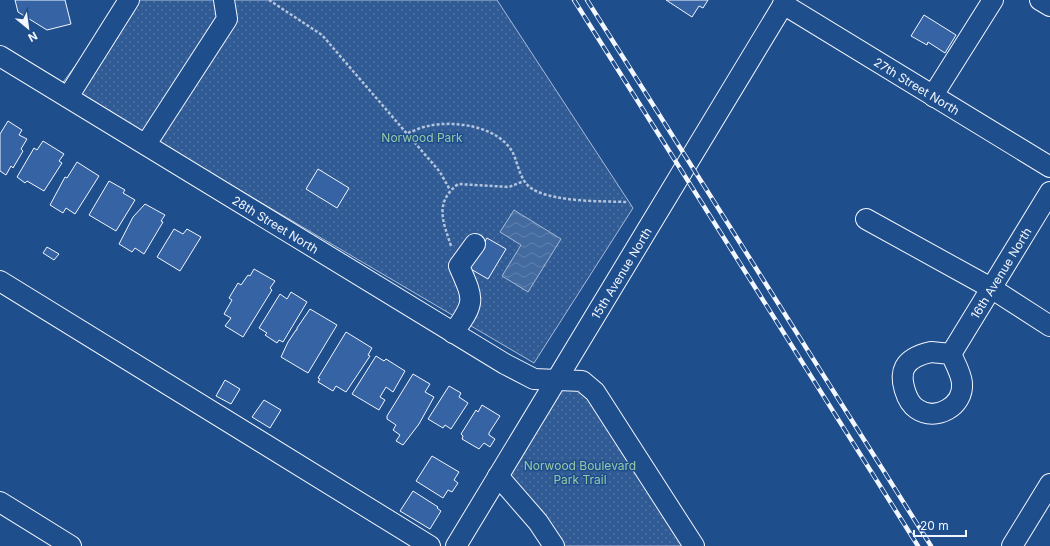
<svg xmlns="http://www.w3.org/2000/svg" width="1050" height="546" font-family="Inter,sans-serif">
<style>
.park{fill:url(#park-dots);stroke:#a8bbd7}
.water{fill:url(#water-waves);stroke:#a8bbd7}
.building{fill:#3563a3;stroke:#f2f6ff}
.lines{fill:none;stroke-linecap:round;stroke-linejoin:round}
.minor-casing{stroke:#f2f6ff;stroke-width:22}
.path{stroke:#b3c4dc;stroke-width:2.5;stroke-dasharray:3 2;stroke-linecap:butt}
.minor{stroke:#1f4e8c;stroke-width:20}
.rail-casing{stroke:#f2f6ff;stroke-width:4.5}
.rail{stroke:#1f4e8c;stroke-width:3;stroke-dasharray:9;stroke-linecap:butt}
.labels{text-anchor:middle;dominant-baseline:central;stroke-width:3;stroke-linejoin:round;paint-order:stroke}
.street-label{font-size:12px;fill:#f2f6ff;stroke:#1f4e8c}
.park-label{font-size:12px;fill:#97c8a6;stroke:#1f4e8c}
</style>
<defs>
<pattern id="park-dots" width="8" height="8" patternUnits="userSpaceOnUse"><rect width="8" height="8" fill="#305b95"/><path d="M2 2h.1M6 6h.1" fill="none" stroke="#4e73a5" stroke-width="1.8" stroke-linecap="round"/></pattern>
<pattern id="water-waves" width="16" height="10" patternUnits="userSpaceOnUse"><rect width="16" height="10" fill="#446ba0"/><path d="M0 5q4-4 8 0t8 0" fill="none" stroke="#5f81ae"/></pattern>
</defs>
<rect width="100%" height="100%" fill="#1f4e8c"/>
<g class="park">
<path d="M124 0H497L633 208 534 363 61 85Z"/>
<path d="M582 381 694 546H562L509 475 561 390Z"/>
</g>
<path class="water" d="M514 210 561 239 528 292 502 276 521 245 500 232Z"/>
<g class="building">
<path d="M15 0H65L71 24 47 30 18 12Z"/>
<path d="M666 0H708L703 8 699 6 692 17Z"/>
<path d="M924 15 956 35 945 53 928 42 927 45 911 36Z"/>
<path d="M8 121 22 130 19 135 27 139 21 149 23 151 13 168 11 166 6 175 0 171V134Z"/>
<path d="M43 141 64 154 59 161 62 163 44 191 27 181 25 183 17 177 34 148 37 150Z"/>
<path d="M77 162 99 176 75 214 66 208 63 213 50 205 65 177 67 178Z"/>
<path d="M318 169 349 188 337 208 306 189Z"/>
<path d="M109 181 125 190 123 193 135 200 116 231 89 215Z"/>
<path d="M145 204 165 215 161 221 163 222 144 254 135 248 132 252 119 244 133 217Z"/>
<path d="M174 229 183 234 187 229 201 237 180 271 157 257Z"/>
<path d="M487 238 506 249 488 279 469 268Z"/>
<path d="M47 247 59 254 54 260 43 253Z"/>
<path d="M254 269 275 281 270 288 272 290 243 337 225 326 231 318 224 314 232 300 229 298 238 283 241 285 248 275 250 276Z"/>
<path d="M291 292 307 302 283 342 279 340 277 343 265 335 267 333 259 328 280 294 287 299Z"/>
<path d="M310 309 337 325 308 373 281 357 288 342 296 330H297V328Z"/>
<path d="M346 332 372 348 368 355 370 356 346 392 336 386 333 391 318 382 320 379 318 378Z"/>
<path d="M376 356 384 361 386 359 405 371 393 392 386 387 380 397 385 400 379 410 352 394Z"/>
<path d="M413 374 430 384 425 392 434 397 419 424 403 445 396 441 400 435 393 430 396 425 387 419V416Z"/>
<path d="M225 380 240 389 231 404 216 396Z"/>
<path d="M449 386 461 393 459 397 468 403 451 429 445 425 443 428 428 419Z"/>
<path d="M264 400 281 410 270 428 252 417Z"/>
<path d="M482 405 500 416 489 433V435L495 439 490 447 484 443 479 449 462 439 463 436 461 434 476 410 478 412Z"/>
<path d="M432 456 459 472 454 480 458 483 452 492 448 490 443 498 416 481Z"/>
<path d="M413 491 438 507 437 508 441 511 430 529 400 511Z"/>
</g>
<g class="lines">
<defs>
<g id="minor">
<path d="M1040 0 1050 6"/>
<path id="s1" d="M783 4 1050 167"/>
<path id="s2" d="M0 56 505 364 534 379 582 381 595 392 694 546"/>
<path d="M68 97 129 0"/>
<path d="M934 97 937 89 993 0"/>
<path d="M146 144 227 19 224 0"/>
<path d="M866 219 991 288 1050 326"/>
<path d="M0 281 430 546"/>
<path d="M453 333C476 302 474 300 459 266L475 244"/>
<path d="M931 352 951 354C955 363 961 373 962 383 964 406 936 422 917 409 906 402 899 378 905 367 910 358 922 354 931 352Z"/>
<path id="s3" d="M951 354 1050 192"/>
<path d="M498 476 538 522 554 546"/>
<path d="M0 502 71 546"/>
<path id="s4" d="M456 546 786 0"/>
<path d="M1012 546 1050 484"/>
</g>
</defs>
<use href="#minor" class="minor-casing"/>
<g class="path">
<path d="M269 0 322 35 440 172 450 190"/>
<path d="M408 133C414 131 421 127 428 126 454 120 499 126 513 153 519 166 520 184 536 191 560 202 600 201 626 202"/>
<path d="M451 246C443 221 434 203 458 184L509 187 524 181"/>
</g>
<use href="#minor" class="minor"/>
<defs>
<g id="rail">
<path d="M574 0 918 546"/>
<path d="M587 0 931 546"/>
</g>
</defs>
<use href="#rail" class="rail-casing"/>
<use href="#rail" class="rail"/>
</g>
<g class="labels">
<g class="street-label">
<text stroke="none"><textPath href="#s1" startOffset="157">27th Street North</textPath></text>
<text stroke="none"><textPath href="#s2" startOffset="323">28th Street North</textPath></text>
<text stroke="none"><textPath href="#s4" startOffset="319">15th Avenue North</textPath></text>
<text stroke="none"><textPath href="#s3" startOffset="95">16th Avenue North</textPath></text>
</g>
<g class="park-label">
<text x="422" y="137">Norwood Park</text>
<text x="580" y="465">Norwood Boulevard<tspan x="580" dy="14">Park Trail</tspan></text>
</g>
</g>
<g transform="translate(28 28) rotate(151)" stroke="#1f4e8c" stroke-width="3" paint-order="stroke">
<path d="M0-3L7 15L0 10L-7 15Z" fill="#f2f6ff"/>
<text y="-6" font-size="11" font-weight="bold" text-anchor="middle" fill="#f2f6ff">N</text>
</g>
<path d="M914 530v6h52v-6" fill="none" stroke="#f2f6ff" stroke-width="2"/>
<text x="920" y="530" font-size="12" fill="#f2f6ff" stroke="#1f4e8c" stroke-width="3" paint-order="stroke">20 m</text>
</svg>
